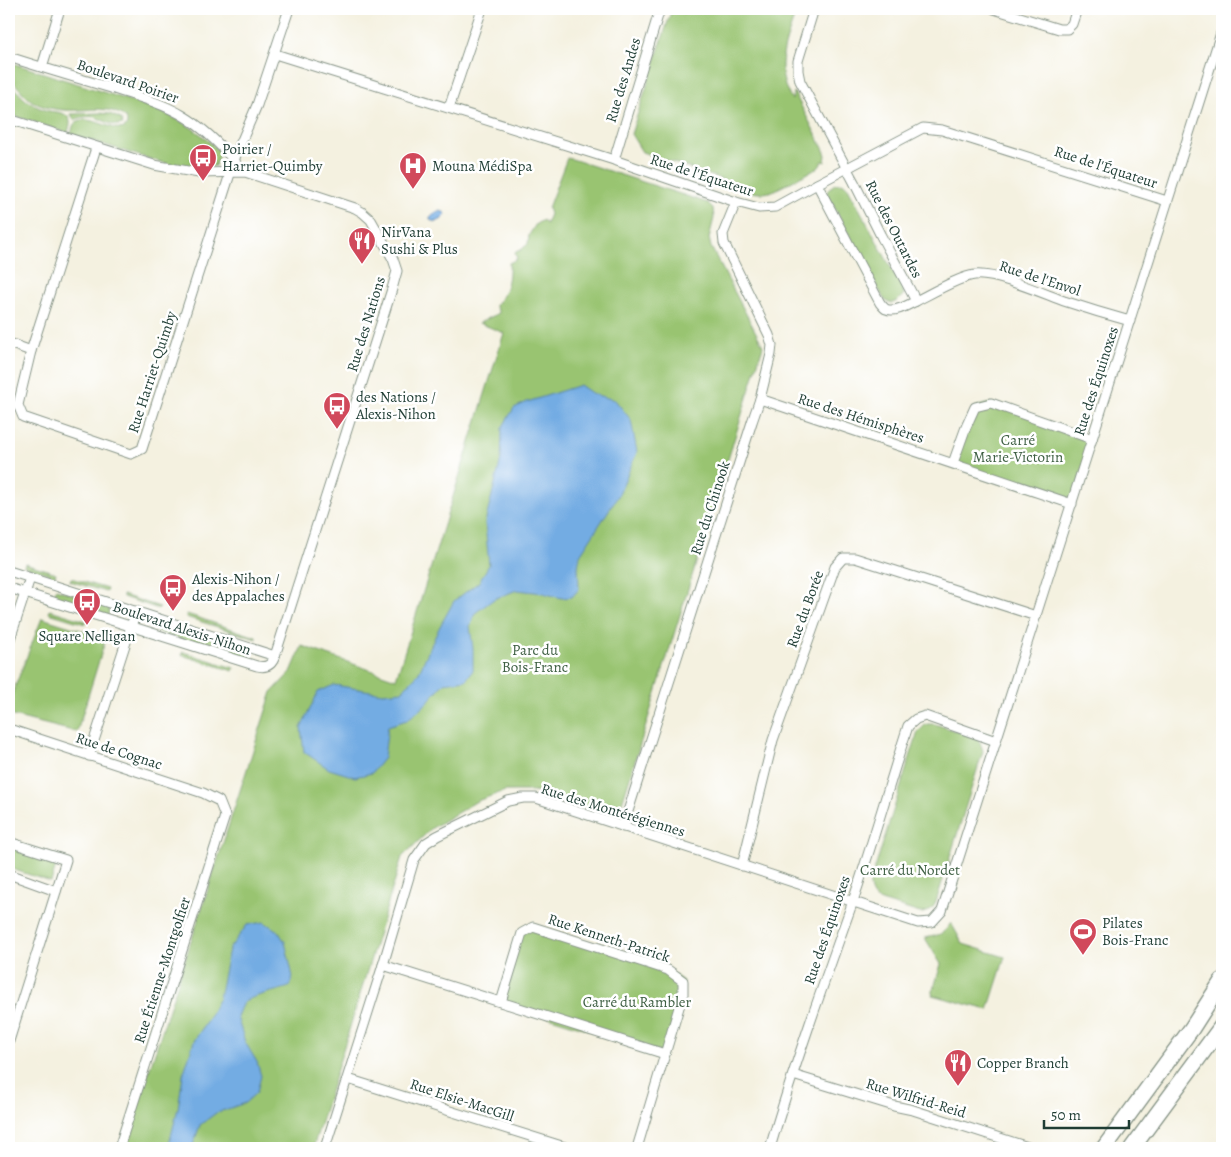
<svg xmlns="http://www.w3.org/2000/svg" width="1231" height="1157" font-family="Alegreya,serif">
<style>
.green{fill:#99c471;stroke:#5c8052}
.water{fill:#73ace3;stroke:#49748c}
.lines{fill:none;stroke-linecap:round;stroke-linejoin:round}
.street-casing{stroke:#8a978a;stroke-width:11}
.primary-casing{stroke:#8a978a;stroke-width:18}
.street{stroke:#fff;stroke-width:9}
.primary{stroke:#fff;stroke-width:15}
.labels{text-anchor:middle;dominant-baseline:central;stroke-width:5;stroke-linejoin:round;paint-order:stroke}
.street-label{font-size:15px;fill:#1f3d34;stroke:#fff}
.poi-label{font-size:15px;fill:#1f3d34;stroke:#fff;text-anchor:start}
.park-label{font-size:15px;fill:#3e5f43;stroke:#fff}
</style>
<rect width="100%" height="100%" fill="#fff"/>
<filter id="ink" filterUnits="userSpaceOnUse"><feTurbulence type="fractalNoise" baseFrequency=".02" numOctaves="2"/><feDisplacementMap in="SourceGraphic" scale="10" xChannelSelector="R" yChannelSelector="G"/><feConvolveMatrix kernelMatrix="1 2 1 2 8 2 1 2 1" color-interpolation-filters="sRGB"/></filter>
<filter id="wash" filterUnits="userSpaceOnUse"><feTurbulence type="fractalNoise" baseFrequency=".0096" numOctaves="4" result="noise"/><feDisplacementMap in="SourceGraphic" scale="20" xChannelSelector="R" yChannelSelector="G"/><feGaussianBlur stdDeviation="1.12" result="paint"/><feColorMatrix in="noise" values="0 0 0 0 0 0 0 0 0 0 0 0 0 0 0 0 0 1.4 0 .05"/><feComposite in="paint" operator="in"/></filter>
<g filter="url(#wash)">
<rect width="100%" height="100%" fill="#f4f1e0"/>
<g class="green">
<path d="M672 9H797C790 31 777 58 784 82 785 88 789 94 792 100L794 92 824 150 826 155 825 162 823 161 818 168 775 190C758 198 740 188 724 183V180L642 152 631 134Z"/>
<path d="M9 62C38 71 68 81 97 90 143 105 186 115 220 152L215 166C188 172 153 160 127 152 109 146 90 140 71 134 72 131 72 129 73 126 83 106 127 143 127 122 127 118 123 116 120 114 102 105 83 112 63 110 51 109 37 106 28 98 21 92 17 84 9 79Z"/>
<path d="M16 89C24 101 35 107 49 111 56 112 64 112 68 117 72 122 69 127 68 133L9 114V97L11 99 14 96 12 95Z"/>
<path d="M99 113 110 114 121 119 123 124C113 128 104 120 95 117 88 116 80 117 74 120L71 114Z"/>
<path d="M567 158 571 159H572L708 203 713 208 714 218 709 238 711 247 763 346 618 816 532 791H505L477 801 432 828 402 857 313 1148H124L272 692 291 672 302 646 396 679 504 333 479 323 499 313 495 305C507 295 510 277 509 263L517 259 515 252 521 250 528 244 529 235 536 224 543 220 546 224 550 214 548 208Z"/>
<path d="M842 183 847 186 903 290 904 294C900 299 895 304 889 303L884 299 827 194 828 189 835 184Z"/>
<path d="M991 403 1092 439 1072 504 953 463 975 407Z"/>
<path d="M25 563 56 573 55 576 24 566Z"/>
<path d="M71 578 107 589 106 592 70 581Z"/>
<path d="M56 589 110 606 108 616 53 599Z"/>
<path d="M123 595 160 607 159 609 123 597Z"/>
<path d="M50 610 86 621 85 624 49 613Z"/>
<path d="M187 614 256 637V639L186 617Z"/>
<path d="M42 618 106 638 77 732 9 715V702Z"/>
<path d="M159 622 251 651 249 661 156 631Z"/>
<path d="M183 652 234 668 233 671 182 655Z"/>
<path d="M927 724H935L977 738 981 745 983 751 936 902C933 909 928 913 920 913L878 900C872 896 870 891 870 884L918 732 924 726Z"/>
<path d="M9 847 57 863 51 882 9 868Z"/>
<path d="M951 923 963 944 1005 957 988 1010 932 995 941 964 925 938C939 935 943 935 951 923Z"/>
<path d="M533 927 668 970 683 981 665 1054 501 1002 522 933Z"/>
</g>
<g class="water">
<path d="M439 211 444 212 446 214C443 220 436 224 430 220V217L433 214Z"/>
<path d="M580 385 593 394 615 400 631 420 637 452 618 496 580 555 578 567 579 589 572 597 561 598 543 593 517 590 494 599 475 613 470 626 473 649V670L466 680 444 683 423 707 407 720 388 726 384 758 372 773 355 777 329 769 304 752 301 728 318 692 334 685 383 693 402 691 418 674 439 628 454 601 479 582 489 565 485 523 501 459 502 428 514 408 527 402Z"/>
<path d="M264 922 278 931 285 942 293 977 289 987C278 991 251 996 244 1002 241 1005 239 1012 237 1017L245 1042 257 1062 261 1076 257 1092 245 1103 216 1113 200 1125 192 1148H168L178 1108 183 1075 194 1041 207 1021 219 998 229 949 247 925Z"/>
</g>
</g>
<g filter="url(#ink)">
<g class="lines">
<defs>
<g id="street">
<path d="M814 9 798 61V71L800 81 854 182 881 236 916 301C908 305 895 313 886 309 884 308 881 304 880 303L817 184"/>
<path d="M994 9 1059 29H1067L1072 24 1077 9"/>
<path d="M275 54 614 160 736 202 759 208 775 207 817 184 923 128 942 130 1167 201"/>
<path d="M9 57C43 68 77 78 111 88 135 96 160 102 182 115 204 128 220 144 236 163"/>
<path d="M42 67 60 9"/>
<path d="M449 108 482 9"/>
<path d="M9 119 154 165 199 173 245 172 355 208 362 212 371 220 393 259 397 271 392 289 275 656C272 665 266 668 257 666L9 588"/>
<path d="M96 148 31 351 18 405 23 417 131 454 142 449 237 152 257 105 289 9"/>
<path d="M614 160 660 9"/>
<path d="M916 301C930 294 961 276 975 275 997 273 1042 293 1064 301 1085 308 1108 315 1130 321"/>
<path d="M9 343 31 351"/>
<path d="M760 399 1072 504"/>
<path d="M953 463 966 427 975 407 991 403 1092 439"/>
<path d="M9 571 275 656"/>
<path d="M9 642 30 578"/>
<path d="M9 729 203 793 219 801 225 816 119 1148"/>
<path d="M89 756 136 611"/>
<path d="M623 827 752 422 760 399 771 354 772 345 769 335 724 243 723 234 736 202"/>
<path d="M9 842 66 860 9 1041"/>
<path d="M742 866 773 740 835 567 843 558H855L896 571 1036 616"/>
<path d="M9 874 56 891"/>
<path d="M383 965 665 1054"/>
<path d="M501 1002 522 933 533 927 668 970 683 981V994L637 1148"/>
<path d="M793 1075 894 1106 913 1110 1031 1148"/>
<path d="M348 1079 568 1148"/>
<path d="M9 1148H10"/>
<path d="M325 1148 383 965 414 860 426 843 437 836 508 801 523 798H536L918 923 932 922 942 911 1222 30"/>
<path d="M770 1148C794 1066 823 985 852 904 872 845 889 785 908 726L916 719 925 716 996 741"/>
</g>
<g id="primary">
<path d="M1104 1148 1192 1028 1222 981"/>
<path d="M1132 1148 1222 1026"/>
</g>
</defs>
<use href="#street" class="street-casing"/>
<use href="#primary" class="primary-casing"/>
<use href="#street" class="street"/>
<use href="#primary" class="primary"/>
</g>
</g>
<defs>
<symbol id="bus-pin" viewBox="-11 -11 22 30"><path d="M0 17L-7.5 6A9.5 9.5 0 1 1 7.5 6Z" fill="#d1495b" stroke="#fff"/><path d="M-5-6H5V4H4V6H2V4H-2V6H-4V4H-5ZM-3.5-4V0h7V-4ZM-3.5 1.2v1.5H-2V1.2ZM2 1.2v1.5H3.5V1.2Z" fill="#fff"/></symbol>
<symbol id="hospital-pin" viewBox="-11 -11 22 30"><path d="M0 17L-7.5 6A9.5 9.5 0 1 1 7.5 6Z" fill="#d1495b" stroke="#fff"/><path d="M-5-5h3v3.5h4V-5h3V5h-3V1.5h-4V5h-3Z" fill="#fff"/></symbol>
<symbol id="restaurant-pin" viewBox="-11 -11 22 30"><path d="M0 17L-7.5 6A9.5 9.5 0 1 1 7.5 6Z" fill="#d1495b" stroke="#fff"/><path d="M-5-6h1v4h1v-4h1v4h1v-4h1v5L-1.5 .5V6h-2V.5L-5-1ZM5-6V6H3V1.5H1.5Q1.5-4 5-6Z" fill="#fff"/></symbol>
<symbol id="stadium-pin" viewBox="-11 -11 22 30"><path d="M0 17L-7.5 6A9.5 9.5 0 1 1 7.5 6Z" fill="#d1495b" stroke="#fff"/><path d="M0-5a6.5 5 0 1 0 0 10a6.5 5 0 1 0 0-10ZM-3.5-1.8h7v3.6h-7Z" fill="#fff"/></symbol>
</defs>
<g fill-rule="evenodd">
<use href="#bus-pin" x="187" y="142" width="32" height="43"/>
<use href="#hospital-pin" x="397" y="150" width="32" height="43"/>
<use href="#restaurant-pin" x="346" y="225" width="32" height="43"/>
<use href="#bus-pin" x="321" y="390" width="32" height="43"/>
<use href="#bus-pin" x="157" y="572" width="32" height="43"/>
<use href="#bus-pin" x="71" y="586" width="32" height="43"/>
<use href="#stadium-pin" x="1067" y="916" width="32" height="43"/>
<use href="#restaurant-pin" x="942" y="1047" width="32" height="43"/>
</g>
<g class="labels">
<g class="street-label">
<text transform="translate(623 80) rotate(-73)">Rue des Andes</text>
<text transform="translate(128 81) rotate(19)">Boulevard Poirier</text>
<text transform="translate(1106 167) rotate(18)">Rue de l'Équateur</text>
<text transform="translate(702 175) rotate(18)">Rue de l'Équateur</text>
<text transform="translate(894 229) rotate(63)">Rue des Outardes</text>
<text transform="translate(1040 278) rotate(18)">Rue de l'Envol</text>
<text transform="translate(366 324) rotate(-73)">Rue des Nations</text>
<text transform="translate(152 372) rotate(-72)">Rue Harriet-Quimby</text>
<text transform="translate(1096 381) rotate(-72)">Rue des Équinoxes</text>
<text transform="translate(861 418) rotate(18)">Rue des Hémisphères</text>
<text transform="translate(710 508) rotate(-72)">Rue du Chinook</text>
<text transform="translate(805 609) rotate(-70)">Rue du Borée</text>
<text transform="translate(182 628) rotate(18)">Boulevard Alexis-Nihon</text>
<text transform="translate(119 751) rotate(18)">Rue de Cognac</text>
<text transform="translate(613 810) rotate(17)">Rue des Montérégiennes</text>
<text transform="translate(827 930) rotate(-71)">Rue des Équinoxes</text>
<text transform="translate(609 938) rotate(18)">Rue Kenneth-Patrick</text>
<text transform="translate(162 970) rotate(-72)">Rue Étienne-Montgolfier</text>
<text transform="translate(916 1098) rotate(17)">Rue Wilfrid-Reid</text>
<text transform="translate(462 1100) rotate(18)">Rue Elsie-MacGill</text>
</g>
<g class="poi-label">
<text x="222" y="149">Poirier /<tspan x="222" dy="17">Harriet-Quimby</tspan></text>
<text x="432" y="166">Mouna MédiSpa</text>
<text x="381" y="232">NirVana<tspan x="381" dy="17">Sushi &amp; Plus</tspan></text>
<text x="356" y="397">des Nations /<tspan x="356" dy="17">Alexis-Nihon</tspan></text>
<text x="192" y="579">Alexis-Nihon /<tspan x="192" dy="17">des Appalaches</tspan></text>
<text x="87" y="636" text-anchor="middle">Square Nelligan</text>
<text x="1102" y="923">Pilates<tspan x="1102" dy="17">Bois-Franc</tspan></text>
<text x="977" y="1063">Copper Branch</text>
</g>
<g class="park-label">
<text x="1018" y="440">Carré<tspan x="1018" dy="17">Marie-Victorin</tspan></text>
<text x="535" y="650">Parc du<tspan x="535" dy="17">Bois-Franc</tspan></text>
<text x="910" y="870">Carré du Nordet</text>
<text x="637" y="1002">Carré du Rambler</text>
</g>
</g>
<rect width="1231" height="1157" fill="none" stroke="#fff" stroke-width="30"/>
<path d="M1044 1120v8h85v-8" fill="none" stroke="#1f3d34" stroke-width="2.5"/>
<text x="1051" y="1120" font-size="15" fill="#1f3d34" stroke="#ffffff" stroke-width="4" paint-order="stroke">50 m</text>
</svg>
